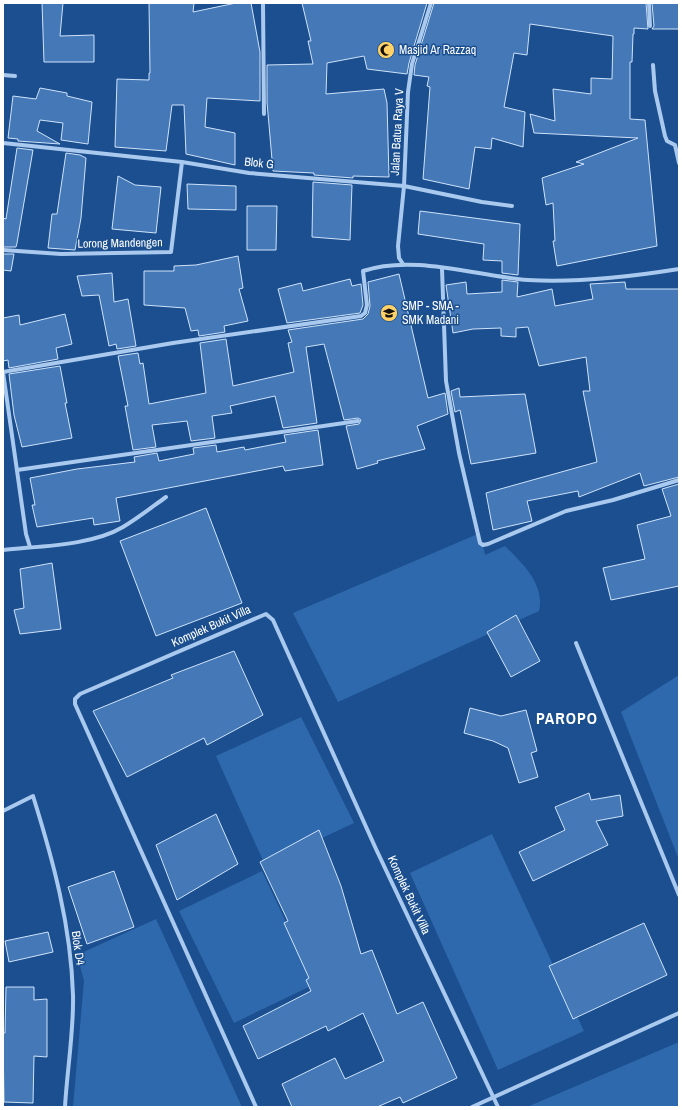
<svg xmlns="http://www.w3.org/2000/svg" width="682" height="1110" font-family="'Archivo Narrow',sans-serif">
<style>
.green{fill:#2e69ad}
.building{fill:#4478b7;stroke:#cfe3fa}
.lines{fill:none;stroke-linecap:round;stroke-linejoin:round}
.minor{stroke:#a9c9ee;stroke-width:4}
.labels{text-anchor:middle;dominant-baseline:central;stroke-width:3;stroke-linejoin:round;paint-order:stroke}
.poi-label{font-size:12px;fill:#fff;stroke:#1b4f8f;text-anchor:start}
.street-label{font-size:12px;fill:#fff;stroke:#1b4f8f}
.district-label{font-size:16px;font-weight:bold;letter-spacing:1px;fill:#fff;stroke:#1b4f8f}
</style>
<rect width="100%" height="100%" fill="#1b4f8f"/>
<g class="green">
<path d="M480 533 485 555 505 546C523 564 545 584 539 611L338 702 293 613Z"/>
<path d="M679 675V860L621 712Z"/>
<path d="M301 717 354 823 265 865 216 756Z"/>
<path d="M492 834 584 1031 498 1070 410 873Z"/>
<path d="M262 871 315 984 234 1023 179 911Z"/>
<path d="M156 919 242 1107H73L84 981 77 955Z"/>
<path d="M679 1042V1107H527Z"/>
</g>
<g class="building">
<path d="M42 3H63L60 36 94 35V62H44Z"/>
<path d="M149 3H194L193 12 236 3H251L260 52V101L207 98 205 127 235 133V165L186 154 184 105H172L166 151 115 147 117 79 149 80V73H150Z"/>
<path d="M302 3H427L409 63 407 74 367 69 364 56 327 63 326 94 384 89 387 103 389 177 353 176V178L314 175V173L273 171 267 102V65L313 64 308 41H311Z"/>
<path d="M434 3H646L648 29 634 28V34H633L632 62H630V119L645 120 657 246 557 266 553 241H555L553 203 546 205 542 178 584 164 576 162 638 138 534 133 530 114 555 121 553 89 591 94V78L612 79 613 36 530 24 527 55 514 53 504 107 525 112 523 147 492 138 491 149 475 147 469 189 423 179 430 87 427 86 429 77 414 75 415 65Z"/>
<path d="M652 3H679V29H652L654 26Z"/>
<path d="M40 88 67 93V96L92 102 88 144 61 140 63 123 40 120 37 131 60 144 18 141V139L8 138 13 96 36 99Z"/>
<path d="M17 148 33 150 17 243 16 247H3V218L6 219Z"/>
<path d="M66 153 80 155 86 158 81 218 75 250 48 248 52 214H57Z"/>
<path d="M118 176 135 185 161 187 156 233 112 229Z"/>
<path d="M313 182 352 185 350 240 312 237Z"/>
<path d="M187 184 236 186V210L188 209Z"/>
<path d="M247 206H277L276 250H247Z"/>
<path d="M420 211 520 224 518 275 502 273V261L483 260 484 244 418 234Z"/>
<path d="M3 254H14L11 271 3 270Z"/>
<path d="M238 256 243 288 239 289 248 321 224 326 225 332 199 336 198 330 191 331 185 308 144 305V271H174V266L196 265Z"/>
<path d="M112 273 114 302 128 299 136 346 117 349 116 344 109 346 99 295 82 296 77 276Z"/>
<path d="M399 274 428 398 445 393 448 414 417 426 425 449 377 461 378 463 357 469 346 426 359 424 361 420 358 418 344 420 324 344 306 347 317 423 283 428 275 396 230 406 232 413 212 416 215 438 191 441 187 421 152 425 156 447 133 450 125 406H128L118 356 138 353 140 364 143 363 149 404 206 393 200 343 226 339 233 386 294 372 288 343 292 342 288 330 363 319 368 314 370 306 368 282Z"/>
<path d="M350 279 352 286 361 284 363 305 360 313 287 323 278 289 301 283 303 291Z"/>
<path d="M502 280 518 282 517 297 552 289 555 306 593 299 590 284 625 282 626 289H679V477L644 486 640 473 579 497 578 491 527 501 532 521 493 530 486 493 597 462 583 391H590L586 357 539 366 528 327 516 328V337L501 336V328L473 329 453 333 446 285 466 282 467 294 502 292Z"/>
<path d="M65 314 72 344 56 348 58 359 9 368 8 360 3 361V318L19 315 20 325Z"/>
<path d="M60 366 67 403H65L72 438 22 447 14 415 9 374Z"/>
<path d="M459 388 460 397 525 394 536 453 471 464 460 410 455 412 451 391Z"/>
<path d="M318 430 323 465 285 471 283 466 116 498 120 521 94 525 93 518 37 527 32 505H35L30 478 77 469 135 462 134 457 157 453 159 461 194 454 193 448 216 445 217 452 244 447 245 450 286 442 284 435Z"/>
<path d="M679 484V586L611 600 603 568 645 559 637 525 671 516 662 489Z"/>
<path d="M206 508 242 603 156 636 120 541Z"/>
<path d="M52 563 61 629 20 634 14 610 24 608 20 569Z"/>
<path d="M516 615 540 661 511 677 487 632Z"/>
<path d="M234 651 263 715 207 745 204 738 127 777 93 711 173 678 171 675Z"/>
<path d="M470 708 501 716 526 710 537 751 531 753 538 777 519 783 508 748 493 741 464 733Z"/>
<path d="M589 793 591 800 620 795 623 816 596 821 608 845 533 881 519 852 565 830 555 807Z"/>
<path d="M216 814 238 864 177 900 156 845Z"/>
<path d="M319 830 341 886 361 954 372 950 397 1014 423 1002 457 1078 403 1103 400 1097 377 1107H292L282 1084 335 1058 345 1079 384 1061 363 1013 328 1031 326 1026 258 1059 243 1026 311 991 306 980 309 978 284 923 288 921 260 862Z"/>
<path d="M114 871 134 927 87 944 68 887Z"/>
<path d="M644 923 667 975 573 1019 549 966Z"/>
<path d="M48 932 53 952 9 962 5 941Z"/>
<path d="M6 987H34V1000L47 999V1057L34 1056 33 1103 4 1102 3 1033H5Z"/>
</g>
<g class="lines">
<g class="minor">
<path d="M263 3 264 114"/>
<path d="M649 3 650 26"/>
<path d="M653 65 655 91 665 136 667 141 675 145 679 163"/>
<path d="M3 75 15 76"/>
<path d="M3 143 182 162 249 173 404 186 482 202 512 206"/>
<path d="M3 250 61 254 171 252 182 162"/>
<path d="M403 264 399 258 398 246 404 186 408 92 412 64 431 3"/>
<path d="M442 269 446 381 459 453 480 543 483 545 488 544 566 511 613 500 679 480"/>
<path d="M3 372 173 343 361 316 365 313 367 305 363 271C414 254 475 276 528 280 578 283 629 277 679 269"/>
<path d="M3 372 26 534 30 547"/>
<path d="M17 470 358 421"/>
<path d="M3 550C39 546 91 546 123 527 138 518 152 507 166 497"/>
<path d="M576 643 679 895"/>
<path d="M3 811 33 796C53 860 71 926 73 995 74 1030 67 1071 65 1107"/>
<path d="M256 1107 75 704V699L80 694 266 614 273 620 376 849 498 1107"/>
<path d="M472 1107 679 1013"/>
</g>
</g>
<defs>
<symbol id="mosque-disc" viewBox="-11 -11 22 22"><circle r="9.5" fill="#ffd166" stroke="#1b4f8f"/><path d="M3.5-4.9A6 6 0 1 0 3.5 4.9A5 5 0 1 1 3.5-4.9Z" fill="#111"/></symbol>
<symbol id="school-disc" viewBox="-11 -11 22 22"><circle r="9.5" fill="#ffd166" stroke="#1b4f8f"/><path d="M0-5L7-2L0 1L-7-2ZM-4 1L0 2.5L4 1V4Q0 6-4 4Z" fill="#111"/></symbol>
</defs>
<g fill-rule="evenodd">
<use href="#mosque-disc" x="376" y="40" width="20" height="20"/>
<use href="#school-disc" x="379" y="303" width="20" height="20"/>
</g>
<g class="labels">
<g class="poi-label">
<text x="399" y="50">Masjid Ar Razzaq</text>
<text x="402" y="306">SMP - SMA -<tspan x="402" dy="14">SMK Madani</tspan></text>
</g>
<g class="street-label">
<text transform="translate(397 132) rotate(-87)">Jalan Batua Raya V</text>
<text transform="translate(259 163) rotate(6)">Blok G</text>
<text transform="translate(120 243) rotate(-1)">Lorong Mandengen</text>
<text transform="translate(211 626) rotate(-24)">Komplek Bukit Villa</text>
<text transform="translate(409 895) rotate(65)">Komplek Bukit Villa</text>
<text transform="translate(78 948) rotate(82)">Blok D4</text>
</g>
<g class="district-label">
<text x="567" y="718">PAROPO</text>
</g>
</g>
<rect width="682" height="1110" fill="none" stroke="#ffffff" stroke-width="8"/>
</svg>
